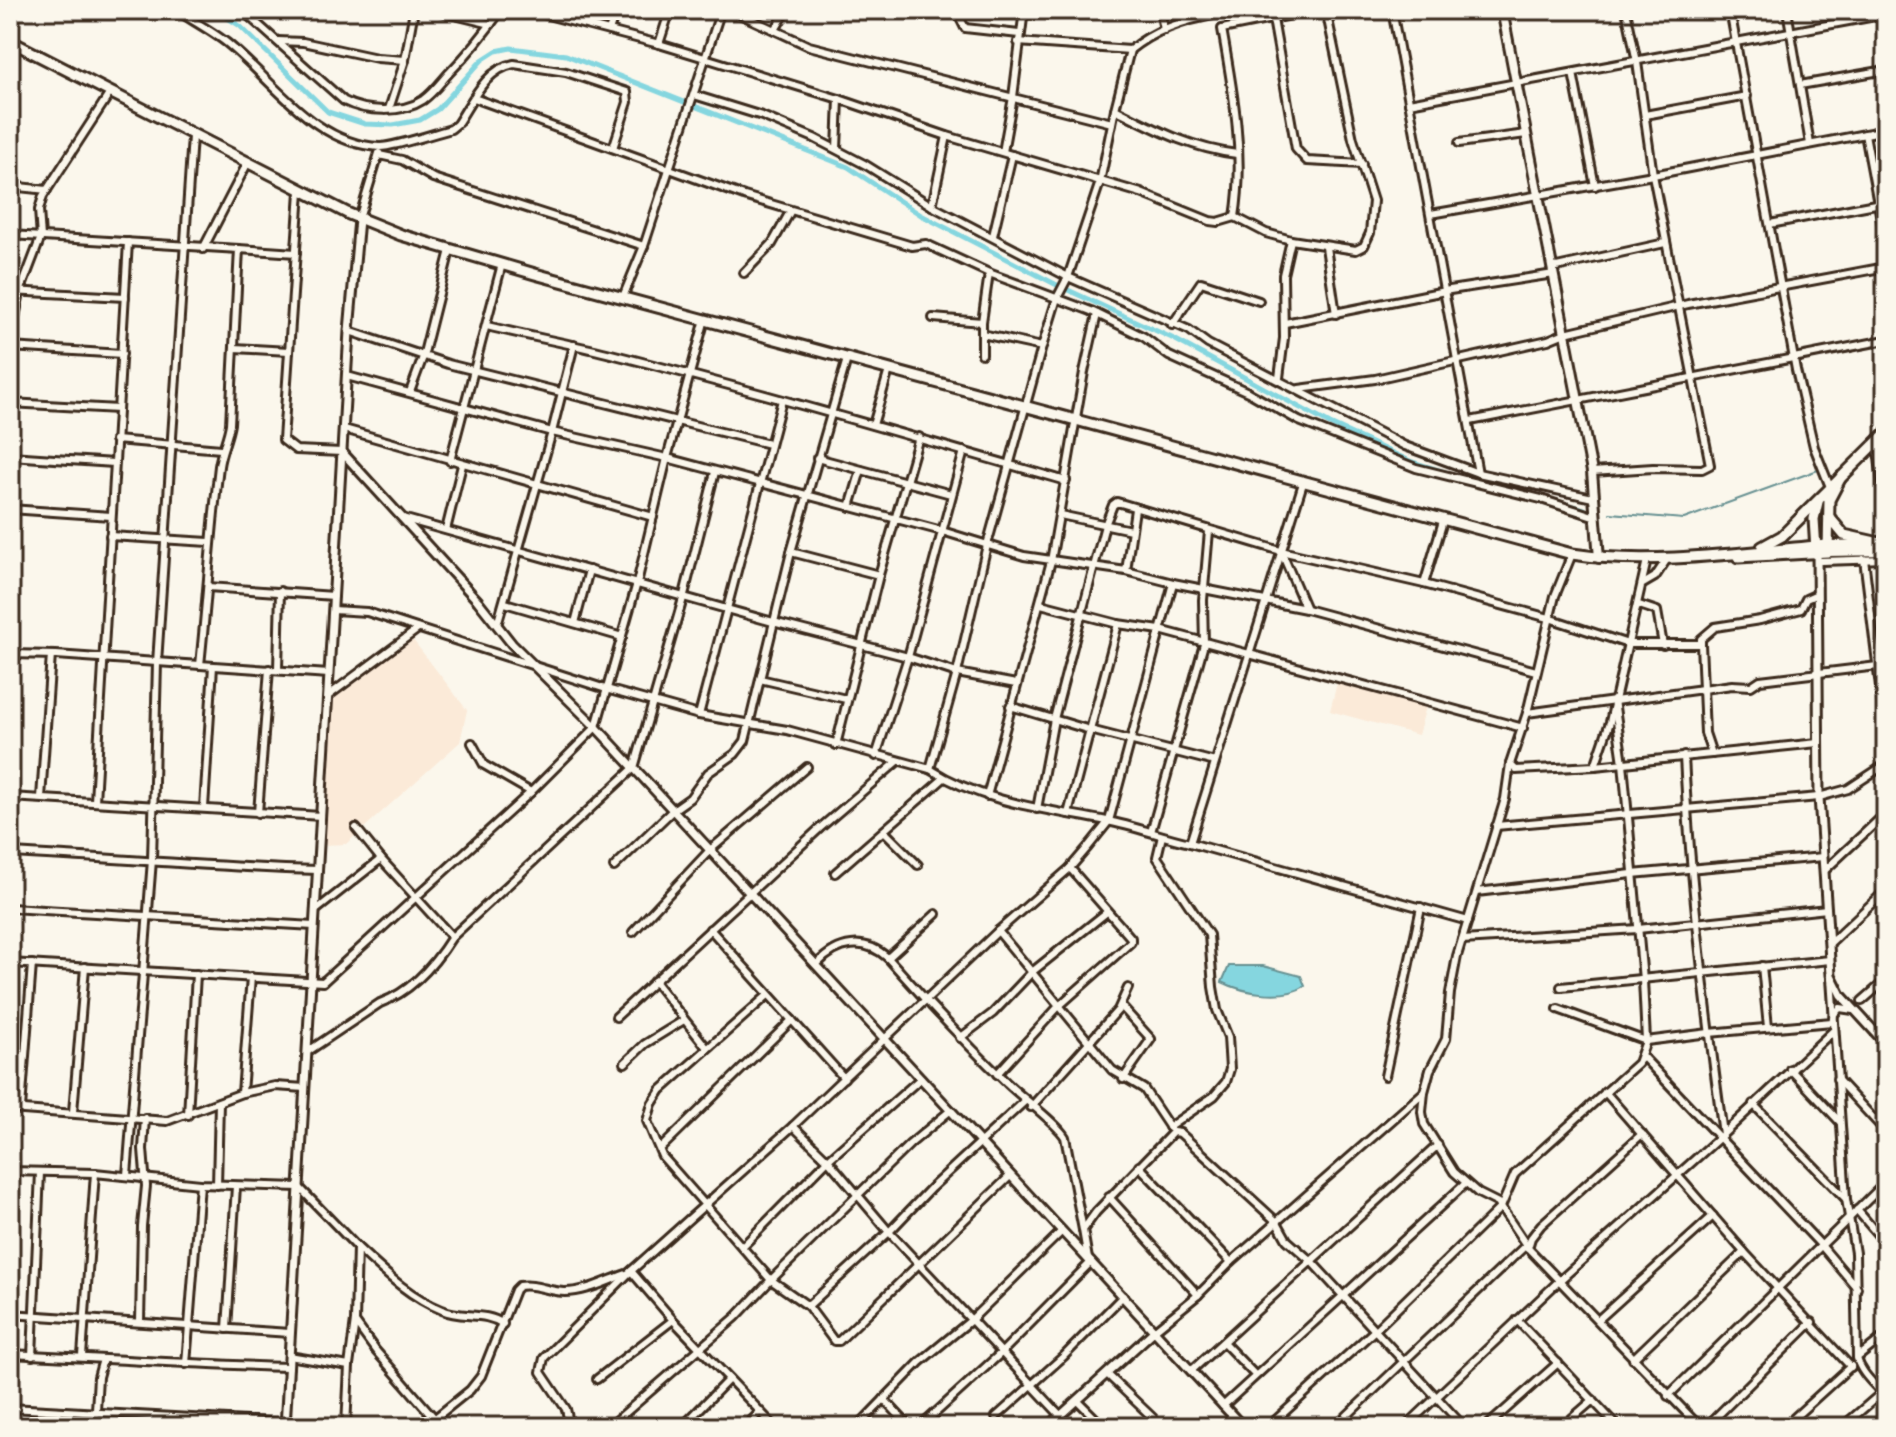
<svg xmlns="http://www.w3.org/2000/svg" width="1896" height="1437" font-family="'Architects Daughter',sans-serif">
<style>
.built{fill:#fbead8}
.water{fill:#85d6df;stroke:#679192;stroke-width:2}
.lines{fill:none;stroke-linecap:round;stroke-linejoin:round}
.stream{stroke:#679192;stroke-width:2}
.canal{stroke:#85d6df;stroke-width:5}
.minor-casing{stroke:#3b2a1e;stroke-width:12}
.tertiary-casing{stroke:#3b2a1e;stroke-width:13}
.secondary-casing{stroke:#3b2a1e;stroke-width:14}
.trunk-casing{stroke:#3b2a1e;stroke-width:15}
.minor{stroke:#fbf7ec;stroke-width:6}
.tertiary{stroke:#fbf7ec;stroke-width:7}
.secondary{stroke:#fbf7ec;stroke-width:8}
.trunk{stroke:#fbf7ec;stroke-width:9}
</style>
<rect width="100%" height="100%" fill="#fbf7ec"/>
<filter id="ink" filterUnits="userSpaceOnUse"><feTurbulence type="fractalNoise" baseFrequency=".0125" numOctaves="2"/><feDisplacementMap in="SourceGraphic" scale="16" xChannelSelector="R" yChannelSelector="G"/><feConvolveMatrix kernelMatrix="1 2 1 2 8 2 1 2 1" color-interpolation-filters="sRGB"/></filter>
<g filter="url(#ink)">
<g class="built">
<path d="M413 640 467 710 460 742 346 844 323 845 332 697Z"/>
<path d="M1337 683 1426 707 1418 735 1330 711Z"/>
</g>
<path class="water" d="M1229 966H1263L1301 976 1305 986C1283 1000 1244 993 1222 982Z"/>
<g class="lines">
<path class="stream" d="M1610 513 1684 519 1818 470"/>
<g class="canal">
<path d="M215 10 240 26 328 112 365 124 393 125 420 120 438 109 482 60 496 51 511 48 566 55 848 167 921 215 1055 284 1174 339 1330 424 1412 462 1448 473"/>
<path d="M1566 504 1584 509"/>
</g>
<defs>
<g id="minor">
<path d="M176 10C193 21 212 31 227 43 274 81 315 145 380 147 394 147 436 133 451 129L457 124C472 102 485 69 514 64L566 72 627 92 628 102 613 148"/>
<path d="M242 10 344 101C365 112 402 114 423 100 433 93 441 82 449 73 469 53 485 33 501 10"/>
<path d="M434 10 491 24"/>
<path d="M528 10 659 44 839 99 947 136 1141 193 1210 221 1218 222 1235 217 1266 233 1291 240 1356 250 1364 246 1370 233 1373 201 1353 139 1326 10"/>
<path d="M731 10 809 46 1112 123"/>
<path d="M956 10 965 28 1019 34"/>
<path d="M1160 10 1164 30"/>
<path d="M1392 10 1478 473"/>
<path d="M1730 10 1796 370 1814 447 1830 487"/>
<path d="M1787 10 1810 144"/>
<path d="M1273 19 1296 149 1307 161 1362 164"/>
<path d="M775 30 787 10"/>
<path d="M609 31 616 10"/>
<path d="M278 41 303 42 377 58 405 60"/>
<path d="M1018 42 1130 50C1154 30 1188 19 1219 14"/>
<path d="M659 44 670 10"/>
<path d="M1573 73 1595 186"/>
<path d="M1800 85 1886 70"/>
<path d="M694 95 762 116 814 138 866 165 932 206 1068 277 1189 330 1208 344 1405 446 1478 473 1593 498"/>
<path d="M474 98 744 196 912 246 926 244 989 273 1091 311 1144 337 1169 356 1248 392 1299 421 1416 468 1541 499 1596 517"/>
<path d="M1409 103 1886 14"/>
<path d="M389 109 405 60 414 10"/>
<path d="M1115 109C1157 130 1190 148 1237 154"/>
<path d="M1645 115 1747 96"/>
<path d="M1865 134 1886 246"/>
<path d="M1459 143 1526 134"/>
<path d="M837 149 839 99"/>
<path d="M1003 152 1013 97 1024 10"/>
<path d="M379 155 402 160 433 178 644 246"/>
<path d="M10 186 47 190"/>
<path d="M300 191 283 440 296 450 342 452"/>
<path d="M932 206 947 136"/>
<path d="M1431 214 1653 175 1886 130"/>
<path d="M1235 217C1245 155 1233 90 1222 29L1317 10"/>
<path d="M359 219 379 153"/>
<path d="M1770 224 1886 202"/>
<path d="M10 235 239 249 230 424C228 438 221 451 219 466 211 532 207 599 200 665"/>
<path d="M993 236 1012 155"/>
<path d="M1326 247 1336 314"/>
<path d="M203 249 247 164"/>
<path d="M239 249 296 253"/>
<path d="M1552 268 1665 243"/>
<path d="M744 273 772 244 790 212"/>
<path d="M10 291 125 297"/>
<path d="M623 297 644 246 721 10"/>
<path d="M933 318 982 322"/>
<path d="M1285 323 1450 290 1554 274"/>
<path d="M1172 325 1201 282 1259 301"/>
<path d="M487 326C527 336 567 343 607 353 761 392 913 437 1066 481"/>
<path d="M349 331 448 364 769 444"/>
<path d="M982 334 1042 347"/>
<path d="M10 343 20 292 41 237 39 210 43 196 110 93"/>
<path d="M10 347 122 354"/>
<path d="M235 348 289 351"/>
<path d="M982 354V322L989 273"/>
<path d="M347 376 552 432 667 458 942 531 1024 556 1126 571 1173 583 1306 609 1281 551"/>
<path d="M1279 378 1284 338 1283 275 1291 240"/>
<path d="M1299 389 1375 379 1548 340 1565 333 1688 304 1886 267"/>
<path d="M410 392 423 357 450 250"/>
<path d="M10 403 118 409"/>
<path d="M1470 421 1886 340"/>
<path d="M873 425 889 370"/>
<path d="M344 429 653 517"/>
<path d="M115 440 221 449"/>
<path d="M1877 442 1886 512"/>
<path d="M10 456 114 463"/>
<path d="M10 458V403"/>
<path d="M817 458 951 494"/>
<path d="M450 461 502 264"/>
<path d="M1592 472 1653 468 1702 469 1710 465 1653 175 1637 62 1626 10"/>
<path d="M850 507 861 470"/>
<path d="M10 509 111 516"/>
<path d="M1060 515 1131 530"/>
<path d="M402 518 773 622 908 657 957 673 1016 684"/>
<path d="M446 530 462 465"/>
<path d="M110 536 209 542"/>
<path d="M791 552 879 575"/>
<path d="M1864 559 1886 735"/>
<path d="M1821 561 1886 559"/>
<path d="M1126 571 1135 509"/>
<path d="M1424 584 1443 521"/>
<path d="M1643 584 1655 577 1667 559"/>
<path d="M208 587 334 596"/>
<path d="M505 603 622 637"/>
<path d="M1041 604 1118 624 1160 630 1523 728"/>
<path d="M1639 605 1657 611 1663 645"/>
<path d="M1306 609 1536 671"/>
<path d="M333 610 367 612 606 689 699 715 787 730 930 769 957 673 987 545 1042 347 1057 298 1068 277 1100 182 1115 109 1130 50"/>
<path d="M575 623 589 570"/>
<path d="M497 625 552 432 574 345"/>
<path d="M1701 644 1705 733 1712 754"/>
<path d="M10 654 56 655 329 674"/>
<path d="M278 669 280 591"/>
<path d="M760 679 846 699"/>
<path d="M328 696 418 629"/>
<path d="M1010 706 1090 730 1215 762"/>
<path d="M1527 713 1732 685 1751 686 1760 680 1886 665"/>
<path d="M699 715 782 400"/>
<path d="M472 743 484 765 531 792"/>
<path d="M836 745 879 575 919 437"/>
<path d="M876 756 908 657 964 451"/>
<path d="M1684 756C1690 883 1706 1009 1723 1134"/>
<path d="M1510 764 1516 770 1595 766 1610 722 1647 560 1652 559"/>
<path d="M1595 766 1818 743"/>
<path d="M930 769C983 803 1046 809 1107 821 1135 826 1162 837 1190 843L1303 483"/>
<path d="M987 796 1051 561 1084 372 1097 314"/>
<path d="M10 797 321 816"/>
<path d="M41 798 51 655"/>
<path d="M95 801 128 242"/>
<path d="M204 808 213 666"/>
<path d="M1037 809 1054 719 1105 525 1113 505 1117 502 1281 551 1424 584 1549 618 1628 644H1701V639L1715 627 1760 620 1801 609 1806 599 1815 595"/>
<path d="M258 813 269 669"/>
<path d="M1068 814 1118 624"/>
<path d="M1496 826 1819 797 1848 789 1886 764"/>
<path d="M356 828 381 859 452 937"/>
<path d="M885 832 918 865"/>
<path d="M1151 832 1204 644 1203 600 1209 531"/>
<path d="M1162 836 1157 857 1209 935 1213 987 1217 1010 1228 1037 1230 1069 1226 1082 1214 1096 1169 1127"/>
<path d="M1190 843 1468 921"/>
<path d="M10 853C113 858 215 867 318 870"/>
<path d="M614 867 673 810 690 798 708 773 735 754 745 741 791 552 847 359"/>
<path d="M1824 871 1886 813"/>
<path d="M835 873 944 778"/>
<path d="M1477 892 1632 874 1823 857"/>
<path d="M10 908 314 926"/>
<path d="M315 911 381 859"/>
<path d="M936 914 888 958C926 1001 965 1043 1007 1083 1021 1097 1057 1123 1065 1137L1083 1230"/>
<path d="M710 929 844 1078"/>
<path d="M998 931 1112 1070 1144 1089 1170 1128"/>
<path d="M633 932 710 850 807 767"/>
<path d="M1462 940 1638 929 1827 909"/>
<path d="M1829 944 1886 890"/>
<path d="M10 963 323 982 531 792 596 727 637 583 667 458 705 319"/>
<path d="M817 964C838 942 864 937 888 958"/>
<path d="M1762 966 1768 1027"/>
<path d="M1831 978 1846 1199 1855 1253 1857 1358C1861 1374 1876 1385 1886 1398"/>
<path d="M654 981 707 1048"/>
<path d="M1561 987 1830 960"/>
<path d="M768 995 661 1090 652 1104 647 1121 662 1156 771 1280 808 1306 834 1341H839L1010 1176"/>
<path d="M1862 1001 1886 980"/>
<path d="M1121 1006 1151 1039 1123 1079"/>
<path d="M1558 1009 1646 1041 1709 1033 1832 1022 1834 1014 1840 1008 1853 1010"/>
<path d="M616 1017 820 828 897 762"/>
<path d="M960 1038 993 1013 1032 972 1107 912"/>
<path d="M307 1052 380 1003C411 992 435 964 452 937L634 768 684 595 715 472"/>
<path d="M1642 1056 1820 1244 1857 1288"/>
<path d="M625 1063 645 1044 684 1020"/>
<path d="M1790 1069 1840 1122"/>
<path d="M997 1074 1059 1006 1131 942V938L1070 868"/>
<path d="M1385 1076 1421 907"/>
<path d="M1837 1079 1886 1132"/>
<path d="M1424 1092 1422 1112 1424 1124 1454 1172 1478 1193 1498 1203 1528 1248 1700 1427"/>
<path d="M1605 1092 1744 1252 1851 1367"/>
<path d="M242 1093 251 977"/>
<path d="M1753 1104 1845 1198"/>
<path d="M1031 1107 1118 1010 1128 988"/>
<path d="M10 1109 167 1121 242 1093 275 1086 305 1088"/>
<path d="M21 1109 32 964"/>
<path d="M73 1112 85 967"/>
<path d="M188 1115 196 974"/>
<path d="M793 1126 828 1160 889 1232 1061 1416"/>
<path d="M660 1149 792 1020"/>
<path d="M1139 1166 1231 1262"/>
<path d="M10 1171 95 1173 200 1184 299 1187 357 1247 355 1321 349 1366 346 1427"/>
<path d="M127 1175 152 860 157 663 192 136"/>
<path d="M217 1185 219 1102"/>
<path d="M1109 1197 1198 1295"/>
<path d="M1857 1210 1886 1244"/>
<path d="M357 1247C383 1271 409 1297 442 1310 462 1319 484 1311 503 1324"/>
<path d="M742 1247 828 1160 921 1078"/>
<path d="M1528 1248 1531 1238 1541 1225 1642 1134"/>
<path d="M1088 1259 1083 1230 1096 1212 1173 1132 1180 1133 1277 1222 1287 1240 1312 1262 1464 1427"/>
<path d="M631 1271 673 1320 775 1427"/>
<path d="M808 1306 889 1232 931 1188 1025 1101"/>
<path d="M10 1314 290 1333"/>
<path d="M1517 1320 1618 1427"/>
<path d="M1598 1320 1713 1216"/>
<path d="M140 1322 142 1226 146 1186 143 1149 145 1118"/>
<path d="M355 1322 376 1351 442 1427"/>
<path d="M227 1329 236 1186"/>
<path d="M1155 1330 1198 1295 1231 1262 1424 1092 1430 1070 1446 1039 1450 993 1457 956 1505 799 1510 764 1527 713 1555 596 1572 554"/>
<path d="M1224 1343 1255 1375"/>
<path d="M10 1354C103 1359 196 1364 289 1367"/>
<path d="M32 1356 40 1172"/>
<path d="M82 1356 95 1173"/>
<path d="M289 1356 349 1366"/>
<path d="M1858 1357 1886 1335"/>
<path d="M1633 1359 1744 1252"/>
<path d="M186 1364 200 1184"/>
<path d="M1191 1371 1438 1145"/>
<path d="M1107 1374 1153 1418 1159 1427"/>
<path d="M597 1379 673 1320"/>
<path d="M1668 1396 1886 1182"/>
<path d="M884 1399 910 1427"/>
<path d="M1078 1401 1104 1427"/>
<path d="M1223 1406 1466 1183"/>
<path d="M10 1408 285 1423"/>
<path d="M996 1417 1064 1356 1123 1296"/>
<path d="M434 1419 470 1390 481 1376 515 1290 519 1286C535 1283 549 1292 565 1292 587 1292 608 1280 629 1273"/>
<path d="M95 1427 98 1377 103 1359"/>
<path d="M346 1427 441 1426"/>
<path d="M570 1427 566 1409 541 1372 544 1358 631 1271 793 1126 998 931 1070 868 1088 847 1109 821 1173 583"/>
<path d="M609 1427 736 1317 771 1280 910 1144 951 1110"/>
<path d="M682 1427 729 1379"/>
<path d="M745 1427 760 1412"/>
<path d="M857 1427 920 1362 970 1321 1062 1231"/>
<path d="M920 1427 1001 1353 1091 1262"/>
<path d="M1268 1427 1375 1330 1501 1207 1515 1174 1638 1063 1646 1041 1643 980 1623 763 1614 700"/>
<path d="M1335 1427 1526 1245"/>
<path d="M1405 1427 1559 1281 1720 1137 1833 1031"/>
<path d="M1486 1427 1558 1363"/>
<path d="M1562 1427 1593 1400"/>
<path d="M1706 1427 1812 1322"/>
<path d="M1784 1427 1851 1366"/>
<path d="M1842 1427 1886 1389"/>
</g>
<g id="tertiary">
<path d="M342 452 478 601 512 644 596 727 710 850 1243 1427"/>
<path d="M1817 553 1819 797 1831 975 1841 995 1886 1044"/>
<path d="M285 1427 349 331 359 219"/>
<path d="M1048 1427 1155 1330"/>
</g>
<g id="secondary">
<path d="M1502 10 1592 472 1599 558"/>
<path d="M1828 545 1873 544"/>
<path d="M1828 552 1886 551"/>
</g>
<g id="trunk">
<path d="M10 41 349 214 401 235 535 274 1572 554C1652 566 1746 552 1828 545"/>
<path d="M1829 517 1844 535 1884 544"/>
<path d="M1762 547 1782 536 1886 433"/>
<path d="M1816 550 1814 519 1818 502"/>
<path d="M1738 557 1828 552 1829 500 1841 477"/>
</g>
</defs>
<use href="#minor" class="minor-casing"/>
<use href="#tertiary" class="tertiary-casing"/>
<use href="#secondary" class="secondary-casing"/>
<use href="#trunk" class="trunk-casing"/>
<use href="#minor" class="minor"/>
<use href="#tertiary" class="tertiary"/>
<use href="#secondary" class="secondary"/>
<use href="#trunk" class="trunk"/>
</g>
</g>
<rect width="1896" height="1437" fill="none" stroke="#fbf7ec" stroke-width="40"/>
<rect x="20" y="20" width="1856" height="1397" fill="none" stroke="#3b2a1e" stroke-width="3" filter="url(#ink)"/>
</svg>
